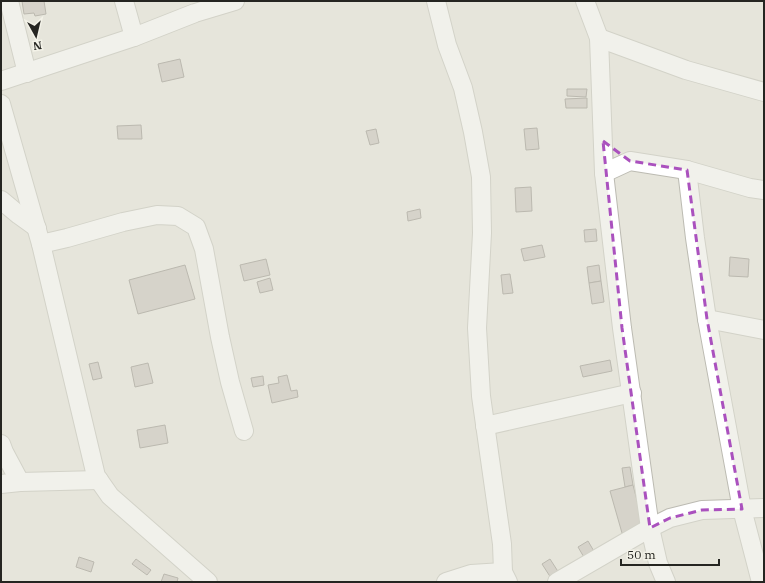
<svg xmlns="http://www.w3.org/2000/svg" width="765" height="583" font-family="'IBM Plex Serif',serif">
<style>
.building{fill:#c3bdb5;stroke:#88827b}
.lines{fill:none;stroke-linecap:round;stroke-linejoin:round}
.minor-casing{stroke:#bcbbb2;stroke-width:20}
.minor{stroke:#fff;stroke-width:18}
.marked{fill:none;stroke:#aa51be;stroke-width:3;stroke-dasharray:8 5;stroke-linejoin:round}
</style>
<rect width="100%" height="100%" fill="#e6e5db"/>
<g class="building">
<path d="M22 1H44L46 14 35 16 34 13 24 14Z"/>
<path d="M180 59 184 77 162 82 158 64Z"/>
<path d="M567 89H587L586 97 567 96Z"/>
<path d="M587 98V108H566L565 99Z"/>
<path d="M141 125 142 139H118L117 126Z"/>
<path d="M537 128 539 149 526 150 524 129Z"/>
<path d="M376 129 379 143 370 145 366 131Z"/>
<path d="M531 187 532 211 516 212 515 188Z"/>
<path d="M420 209 421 218 408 221 407 212Z"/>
<path d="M596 229 597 241 585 242 584 230Z"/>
<path d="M542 245 545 257 524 261 521 249Z"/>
<path d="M730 257 749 259 748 277 729 276Z"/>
<path d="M266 259 270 275 244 281 240 265Z"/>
<path d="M185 265 195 299 138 314 129 280Z"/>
<path d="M599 265 601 281 589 283 587 267Z"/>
<path d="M510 274 513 293 503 294 501 275Z"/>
<path d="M270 278 273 290 260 293 257 282Z"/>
<path d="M601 281 604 302 592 304 589 283Z"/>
<path d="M610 360 612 371 583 377 580 366Z"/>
<path d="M98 362 102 378 93 380 89 364Z"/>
<path d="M148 363 153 383 135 387 131 367Z"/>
<path d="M287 375 291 391 297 390 298 397 272 403 268 385 279 383 278 377Z"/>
<path d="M263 376 264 385 253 387 251 378Z"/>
<path d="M165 425 168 443 140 448 137 430Z"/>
<path d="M630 467 633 485 625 487 622 468Z"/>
<path d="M633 485 644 527 622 533 610 491Z"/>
<path d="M588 541 595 553 585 559 578 547Z"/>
<path d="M79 557 94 562 91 572 76 567Z"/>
<path d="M136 559 151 570 147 575 132 564Z"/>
<path d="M550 559 559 573 551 578 542 564Z"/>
<path d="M164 574 178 578 177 582H161Z"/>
</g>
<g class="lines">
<defs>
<g id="minor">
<path d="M9 1 27 73"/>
<path d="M124 1 134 37"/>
<path d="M436 1 447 45 463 88 473 132 481 177 482 233 477 328 481 396 502 544 503 572 508 582"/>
<path d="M585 1 599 38 604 173 622 328 650 528 658 563 666 582"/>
<path d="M599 38 686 70 764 92"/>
<path d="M1 81 134 37 195 13 235 1"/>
<path d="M1 104 41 244 96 476 110 496 208 582"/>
<path d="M687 170 695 238 707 319 742 509 761 582"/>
<path d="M604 173 630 161 687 170 750 188 764 190"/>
<path d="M1 200 19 215 37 228"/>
<path d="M41 244 67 238 123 222 157 215 178 216 196 227 204 249 220 337 230 382 244 431"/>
<path d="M707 319 764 330"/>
<path d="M485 426 632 393"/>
<path d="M1 444 4 452 20 482"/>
<path d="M1 484 20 482 99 480"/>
<path d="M446 582 471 574 503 572"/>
<path d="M557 582 650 528 670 518 702 510 764 508"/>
</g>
</defs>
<use href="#minor" class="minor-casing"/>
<use href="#minor" class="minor"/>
</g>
<path d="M0 0H765V583H0ZM603 141 630 161 687 170 707 319 742 509 702 510 670 518 650 528 622 328Z" fill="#e6e5db" fill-opacity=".55" fill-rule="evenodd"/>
<path class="marked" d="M603 141 630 161 687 170 707 319 742 509 702 510 670 518 650 528 622 328Z"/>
<rect width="765" height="583" fill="none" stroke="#252521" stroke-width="4"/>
<g transform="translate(36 36) rotate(172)" stroke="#f3f2e8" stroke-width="3" paint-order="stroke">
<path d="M0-3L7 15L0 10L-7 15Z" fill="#252521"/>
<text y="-6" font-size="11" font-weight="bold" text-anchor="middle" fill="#252521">N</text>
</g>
<path d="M621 559v6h98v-6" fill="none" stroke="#252521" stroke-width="2"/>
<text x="627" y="559" font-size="12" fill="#252521" stroke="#f3f2e8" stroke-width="3" paint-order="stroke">50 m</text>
</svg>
